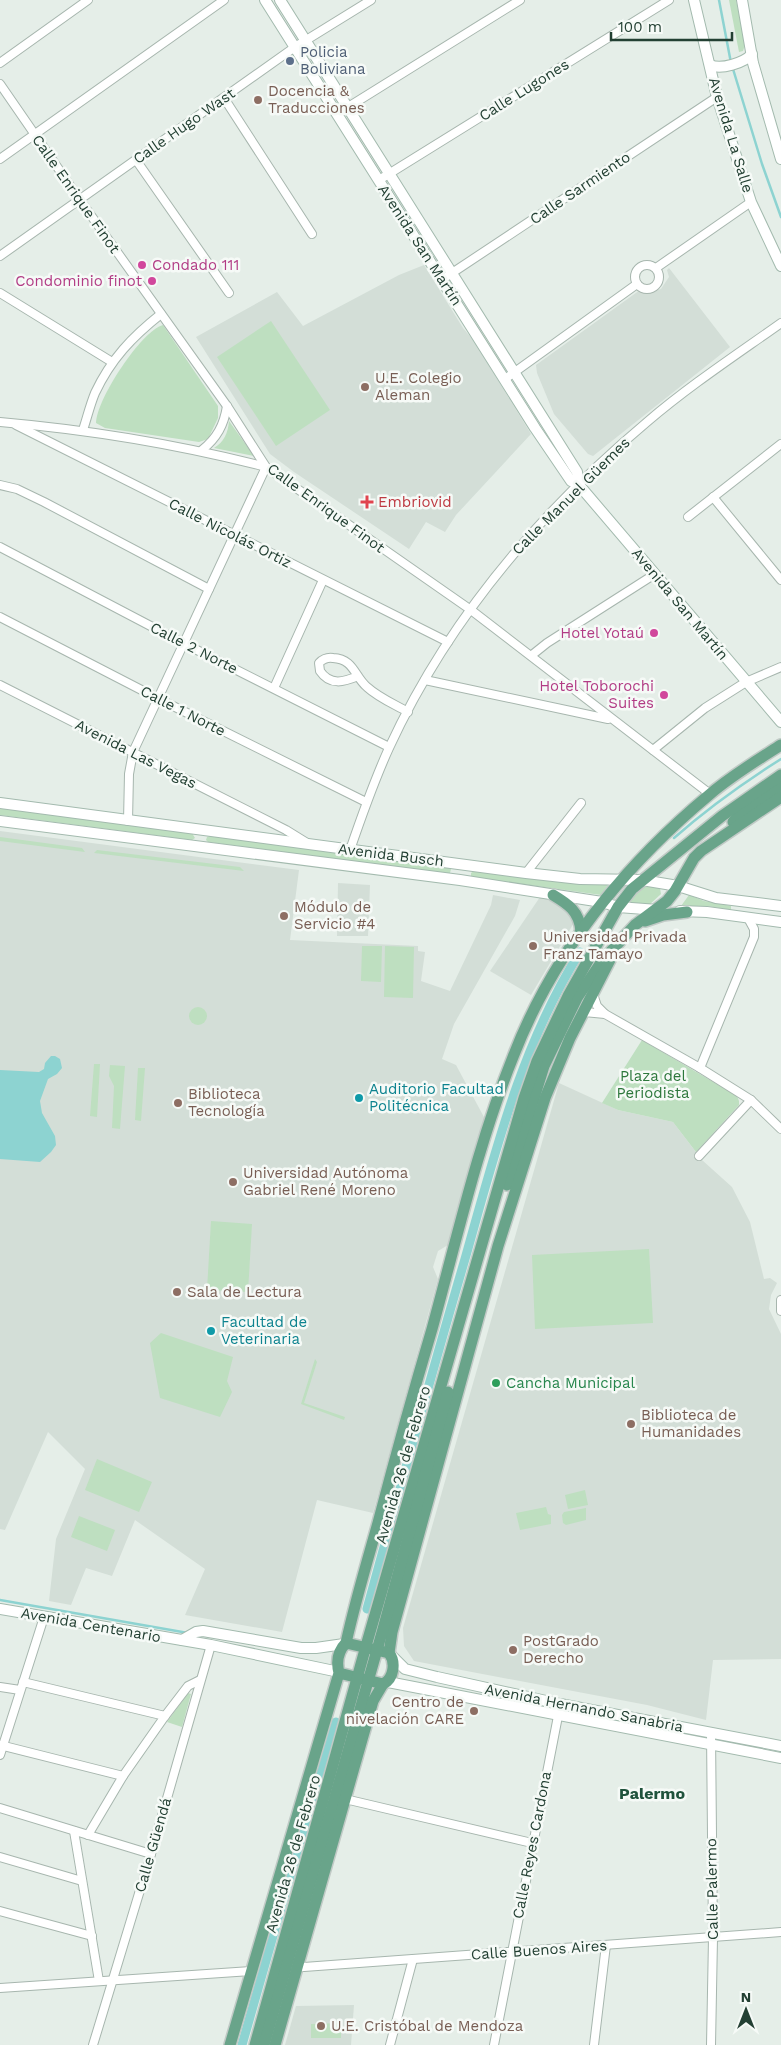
<svg xmlns="http://www.w3.org/2000/svg" width="781" height="2045" font-family="'Work Sans',sans-serif">
<style>
.built{fill:#d3ded7}
.green{fill:#bedfc0}
.water{fill:#8dd3d1}
.lines{fill:none;stroke-linecap:round;stroke-linejoin:round}
.stream{stroke:#8dd3d1;stroke-width:2.5}
.canal{stroke:#8dd3d1;stroke-width:9}
.street-casing{stroke:#a7b6ae;stroke-width:10}
.secondary-casing{stroke:#a3baae;stroke-width:12}
.primary-casing{stroke:#c1cac6;stroke-width:14}
.street{stroke:#fff;stroke-width:8}
.secondary{stroke:#fff;stroke-width:10}
.primary{stroke:#69a48a;stroke-width:11}
.service-dot{fill:#5c6f8a;stroke:#f6faf7;stroke-width:2}
.education-dot{fill:#8d6e63;stroke:#f6faf7;stroke-width:2}
.hotel-dot{fill:#d1479c;stroke:#f6faf7;stroke-width:2}
.health-dot{fill:#e0444e;stroke:#f6faf7;stroke-width:2}
.culture-dot{fill:#0f9aa8;stroke:#f6faf7;stroke-width:2}
.leisure-dot{fill:#2e9e5b;stroke:#f6faf7;stroke-width:2}
.labels{text-anchor:middle;dominant-baseline:central;stroke-width:5;stroke-linejoin:round;paint-order:stroke}
.service-label{font-size:15px;fill:#4e5e75;stroke:#f6faf7;text-anchor:start}
.street-label{font-size:15px;fill:#234033;stroke:#f6faf7}
.education-label{font-size:15px;fill:#785e54;stroke:#f6faf7;text-anchor:start}
.hotel-label{font-size:15px;fill:#b23c85;stroke:#f6faf7;text-anchor:end}
.health-label{font-size:15px;fill:#be3a42;stroke:#f6faf7;text-anchor:start}
.park-label{font-size:15px;fill:#2d783c;stroke:#f6faf7}
.culture-label{font-size:15px;fill:#0d838f;stroke:#f6faf7;text-anchor:start}
.leisure-label{font-size:15px;fill:#27864d;stroke:#f6faf7;text-anchor:start}
.neighbourhood-label{font-size:16px;font-weight:bold;fill:#1f533c;stroke:#f6faf7}
</style>
<rect width="100%" height="100%" fill="#e5eee8"/>
<g class="built">
<path d="M424 265 463 328 474 341 531 434 456 515 445 532 426 522 409 549 294 472 270 454 196 337 277 292 303 326 399 275Z"/>
<path d="M669 268 730 347 593 456 588 454 554 414 537 373 536 365 640 290 646 293 661 289 669 277 667 270Z"/>
<path d="M0 831 299 870 290 940 418 946V951L425 952 421 981 450 991 491 905 493 895 520 900 515 916 454 1024 442 1059 456 1065 485 1119 448 1245 438 1251 433 1267 438 1279 373 1513 317 1500 282 1632 185 1615 205 1569 135 1520 112 1576 86 1568 71 1605 49 1601 56 1539 85 1469 48 1432 5 1530 0 1529Z"/>
<path d="M338 883 370 885 368 936H337Z"/>
<path d="M540 897 562 904 575 921 531 995 490 971Z"/>
<path d="M559 1083 618 1110 673 1122 702 1160 732 1187 750 1222 764 1279 770 1278 777 1283 771 1295 769 1309 781 1334V1659L713 1660 706 1720 647 1705 414 1661 404 1646 403 1628Z"/>
<path d="M354 2005 351 2045H285L296 2006Z"/>
</g>
<g class="green">
<path d="M729 0H736L745 45 743 51 739 52Z"/>
<path d="M271 321 330 410 276 446 217 357Z"/>
<path d="M163 325 218 406V418L208 439 199 442 105 428 96 423C96 400 141 331 163 325Z"/>
<path d="M229 421 254 456 214 448C224 442 228 433 229 421Z"/>
<path d="M0 808 192 833 195 838 192 840 0 815Z"/>
<path d="M210 836 445 866 451 869 450 873H443L208 842 206 840 207 837Z"/>
<path d="M0 837 82 848 85 852 0 841Z"/>
<path d="M97 850 240 867 244 871 94 853Z"/>
<path d="M474 871 580 884 608 885 601 895 471 877V873Z"/>
<path d="M644 885 660 888 661 894 648 906 632 904 629 901 638 887Z"/>
<path d="M689 895 704 901 731 906V910L708 906H681Z"/>
<path d="M362 946H382L381 982 361 981Z"/>
<path d="M385 946 414 947 413 998 384 997Z"/>
<circle cx="198" cy="1016" r="9"/>
<path d="M642 1040 737 1096 739 1101V1105L696 1152 673 1122 618 1110 602 1103Z"/>
<path d="M94 1064H100L97 1117 90 1116Z"/>
<path d="M110 1065 125 1066 120 1129 112 1128 114 1086 109 1076Z"/>
<path d="M138 1068H145L141 1121 135 1120Z"/>
<path d="M211 1221 252 1224 248 1292 207 1290Z"/>
<path d="M649 1249 653 1323 535 1329 532 1255Z"/>
<path d="M161 1333 233 1357 227 1381 232 1392 220 1417 160 1398 150 1343Z"/>
<path d="M315 1359 317 1362 304 1403 345 1417 344 1420 301 1404Z"/>
<path d="M97 1459 152 1482 139 1512 85 1490Z"/>
<path d="M585 1490 588 1505 568 1509 565 1495Z"/>
<path d="M546 1507 548 1514 551 1515V1524L520 1530 516 1513Z"/>
<path d="M586 1508V1520L566 1525 563 1523 562 1515 564 1512Z"/>
<path d="M79 1516 115 1530 107 1551 71 1537Z"/>
<path d="M188 1693 191 1694 182 1727 167 1722Z"/>
<path d="M341 2023V2038H311V2024Z"/>
</g>
<path class="water" d="M51 1056H55L60 1059 62 1068 57 1074 48 1079 40 1101 42 1113 55 1136 56 1145 51 1152 40 1162 0 1159V1070L39 1072 44 1069 45 1063Z"/>
<g class="lines">
<g class="stream">
<path d="M719 0 731 63"/>
<path d="M733 69 762 164 781 217"/>
<path d="M674 838C708 808 743 783 781 759"/>
<path d="M0 1600 188 1633"/>
</g>
<g class="canal">
<path d="M367 1609C399 1492 431 1375 465 1259 495 1153 521 1046 580 952"/>
<path d="M242 2045 300 1841 336 1722"/>
</g>
<defs>
<g id="street">
<path d="M0 63 88 0"/>
<path d="M0 84 80 200 227 406 266 467 471 610 710 794"/>
<path d="M224 98 312 234"/>
<path d="M337 114 520 0"/>
<path d="M0 159 224 0"/>
<path d="M136 160 229 293"/>
<path d="M379 180 669 0"/>
<path d="M0 256 295 47 371 0"/>
<circle cx="647" cy="277" r="12"/>
<path d="M656 268 751 202"/>
<path d="M443 279 717 97"/>
<path d="M0 293 112 362"/>
<path d="M505 379 637 284"/>
<path d="M0 422C91 430 177 444 266 467L133 752 129 774 128 821"/>
<path d="M16 425 448 642"/>
<path d="M83 430C87 418 90 405 95 393 111 359 132 337 161 314"/>
<path d="M202 450C217 438 224 425 227 406"/>
<path d="M0 485 17 489 44 502 209 589"/>
<path d="M713 497 781 580"/>
<path d="M688 517 781 444"/>
<path d="M0 547 183 643 389 747"/>
<path d="M0 617 157 698 366 802"/>
<path d="M532 655 547 643 655 574"/>
<path d="M358 676C344 682 330 686 320 671L319 663C323 659 327 657 333 658 354 659 354 676 367 687 379 698 394 704 408 712"/>
<path d="M425 680 608 719"/>
<path d="M0 685 286 830 307 843"/>
<path d="M274 688 323 580"/>
<path d="M653 750 705 708 746 682 781 667"/>
<path d="M350 850C362 815 374 781 389 748 448 620 540 512 647 422 689 386 736 355 781 323"/>
<path d="M526 873 581 803"/>
<path d="M593 994 597 1006 605 1014"/>
<path d="M584 1012 605 1014 700 1068 751 1100 781 1129"/>
<path d="M700 1068 754 937V929L748 918"/>
<path d="M699 1156 751 1100"/>
<path d="M781 1300V1311"/>
<path d="M23 1682 165 1716"/>
<path d="M0 1687 20 1690"/>
<path d="M711 1733 713 1938 711 2045"/>
<path d="M0 1745 123 1776"/>
<path d="M0 1755 44 1617"/>
<path d="M345 1799 532 1843"/>
<path d="M0 1808 151 1854"/>
<path d="M74 1831 99 1981"/>
<path d="M88 1835 123 1776 165 1716 188 1686 200 1680"/>
<path d="M0 1857 82 1881"/>
<path d="M0 1911 92 1936"/>
<path d="M298 1966 304 1967 781 1932"/>
<path d="M0 1988 251 1971"/>
<path d="M93 2045 151 1854 211 1645"/>
<path d="M390 2045 413 1959"/>
<path d="M494 2045 559 1711"/>
<path d="M594 2045 606 1945"/>
</g>
<g id="secondary">
<path d="M265 0 535 428 571 481 579 485 781 722"/>
<path d="M280 0 577 472 579 485"/>
<path d="M694 0 717 97 751 202 781 266"/>
<path d="M742 0 753 63 781 159"/>
<path d="M710 65C721 70 744 63 752 54"/>
<path d="M0 803 526 873 580 879 642 880 678 886 716 898 781 906"/>
<path d="M0 821 460 880 602 902 618 907 658 910"/>
<path d="M680 911 707 912 781 922"/>
<path d="M0 1609 211 1645 339 1672"/>
<path d="M182 1640 196 1632 203 1631 301 1648H316L344 1644"/>
<path d="M392 1656 405 1669 437 1677 560 1704 781 1746"/>
<path d="M388 1682 781 1758"/>
</g>
<g id="primary">
<path d="M733 822 747 808 781 785"/>
<path d="M553 895C568 904 579 911 581 931"/>
<path d="M645 921 663 915 687 912"/>
<path d="M507 1185 544 1066 577 998 602 961 635 925 667 901 675 891 694 858 701 851 781 797"/>
<path d="M346 1643C355 1602 367 1562 378 1523 395 1458 413 1393 432 1329 457 1238 478 1144 513 1057 553 953 624 866 709 795 731 776 756 761 781 745"/>
<path d="M389 1653 392 1632 498 1246 545 1098 570 1038 614 952"/>
<path d="M230 2045 339 1673C336 1661 338 1651 346 1643L389 1653C396 1662 394 1679 383 1684L339 1673"/>
<path d="M255 2045 366 1646 524 1098 537 1061 568 996 618 907 632 889 722 816 781 775"/>
<path d="M264 2045 383 1629 448 1392"/>
<path d="M275 2045 373 1701 383 1684"/>
</g>
</defs>
<use href="#street" class="street-casing"/>
<use href="#secondary" class="secondary-casing"/>
<use href="#primary" class="primary-casing"/>
<use href="#street" class="street"/>
<use href="#secondary" class="secondary"/>
<use href="#primary" class="primary"/>
</g>
<circle class="service-dot" cx="290" cy="61" r="5"/>
<g class="education-dot">
<circle cx="258" cy="100" r="5"/>
<circle cx="365" cy="387" r="5"/>
<circle cx="284" cy="916" r="5"/>
<circle cx="533" cy="946" r="5"/>
<circle cx="178" cy="1103" r="5"/>
<circle cx="233" cy="1182" r="5"/>
<circle cx="177" cy="1292" r="5"/>
<circle cx="631" cy="1424" r="5"/>
<circle cx="513" cy="1650" r="5"/>
<circle cx="474" cy="1711" r="5"/>
<circle cx="321" cy="2026" r="5"/>
</g>
<g class="hotel-dot">
<circle cx="142" cy="265" r="5"/>
<circle cx="152" cy="281" r="5"/>
<circle cx="654" cy="633" r="5"/>
<circle cx="664" cy="695" r="5"/>
</g>
<path class="health-dot" d="M364.5 494.5h5v5h5v5h-5v5h-5v-5h-5v-5h5z"/>
<g class="culture-dot">
<circle cx="359" cy="1098" r="5"/>
<circle cx="211" cy="1331" r="5"/>
</g>
<circle class="leisure-dot" cx="496" cy="1383" r="5"/>
<g class="labels">
<g class="service-label">
<text x="300" y="52">Policia<tspan x="300" dy="17">Boliviana</tspan></text>
</g>
<g class="street-label">
<text transform="translate(524 90) rotate(-32)">Calle Lugones</text>
<text transform="translate(184 126) rotate(-35)">Calle Hugo Wast</text>
<text transform="translate(731 135) rotate(73)">Avenida La Salle</text>
<text transform="translate(580 188) rotate(-34)">Calle Sarmiento</text>
<text transform="translate(76 194) rotate(55)">Calle Enrique Finot</text>
<text transform="translate(420 245) rotate(57)">Avenida San Martín</text>
<text transform="translate(571 496) rotate(-45)">Calle Manuel Güemes</text>
<text transform="translate(326 508) rotate(36)">Calle Enrique Finot</text>
<text transform="translate(230 533) rotate(27)">Calle Nicolás Ortiz</text>
<text transform="translate(680 604) rotate(50)">Avenida San Martín</text>
<text transform="translate(194 648) rotate(27)">Calle 2 Norte</text>
<text transform="translate(183 711) rotate(27)">Calle 1 Norte</text>
<text transform="translate(136 754) rotate(27)">Avenida Las Vegas</text>
<text transform="translate(391 855) rotate(7)">Avenida Busch</text>
<text transform="translate(403 1465) rotate(-74)">Avenida 26 de Febrero</text>
<text transform="translate(91 1625) rotate(10)">Avenida Centenario</text>
<text transform="translate(584 1708) rotate(11)">Avenida Hernando Sanabria</text>
<text transform="translate(153 1845) rotate(-74)">Calle Güendá</text>
<text transform="translate(532 1845) rotate(-79)">Calle Reyes Cardona</text>
<text transform="translate(293 1854) rotate(-74)">Avenida 26 de Febrero</text>
<text transform="translate(712 1889) rotate(-91)">Calle Palermo</text>
<text transform="translate(539 1950) rotate(-4)">Calle Buenos Aires</text>
</g>
<g class="education-label">
<text x="268" y="91">Docencia &amp;<tspan x="268" dy="17">Traducciones</tspan></text>
<text x="375" y="378">U.E. Colegio<tspan x="375" dy="17">Aleman</tspan></text>
<text x="294" y="907">Módulo de<tspan x="294" dy="17">Servicio #4</tspan></text>
<text x="543" y="937">Universidad Privada<tspan x="543" dy="17">Franz Tamayo</tspan></text>
<text x="188" y="1094">Biblioteca<tspan x="188" dy="17">Tecnología</tspan></text>
<text x="243" y="1173">Universidad Autónoma<tspan x="243" dy="17">Gabriel René Moreno</tspan></text>
<text x="187" y="1292">Sala de Lectura</text>
<text x="641" y="1415">Biblioteca de<tspan x="641" dy="17">Humanidades</tspan></text>
<text x="523" y="1641">PostGrado<tspan x="523" dy="17">Derecho</tspan></text>
<text x="464" y="1702" text-anchor="end">Centro de<tspan x="464" dy="17">nivelación CARE</tspan></text>
<text x="331" y="2026">U.E. Cristóbal de Mendoza</text>
</g>
<g class="hotel-label">
<text x="152" y="265" text-anchor="start">Condado 111</text>
<text x="142" y="281">Condominio finot</text>
<text x="644" y="633">Hotel Yotaú</text>
<text x="654" y="686">Hotel Toborochi<tspan x="654" dy="17">Suites</tspan></text>
</g>
<g class="health-label">
<text x="378" y="502">Embriovid</text>
</g>
<g class="park-label">
<text x="653" y="1076">Plaza del<tspan x="653" dy="17">Periodista</tspan></text>
</g>
<g class="culture-label">
<text x="369" y="1089">Auditorio Facultad<tspan x="369" dy="17">Politécnica</tspan></text>
<text x="221" y="1322">Facultad de<tspan x="221" dy="17">Veterinaria</tspan></text>
</g>
<g class="leisure-label">
<text x="506" y="1383">Cancha Municipal</text>
</g>
<g class="neighbourhood-label">
<text x="652" y="1793">Palermo</text>
</g>
</g>
<g transform="translate(746 2010)" stroke="#f6faf7" stroke-width="4" paint-order="stroke">
<path d="M0-4L9 19L0 12L-9 19Z" fill="#234033"/>
<text y="-8" font-size="14" font-weight="bold" text-anchor="middle" fill="#234033">N</text>
</g>
<path d="M611 32v8h121v-8" fill="none" stroke="#234033" stroke-width="2.5"/>
<text x="618" y="32" font-size="15" fill="#234033" stroke="#f6faf7" stroke-width="4" paint-order="stroke">100 m</text>
</svg>
